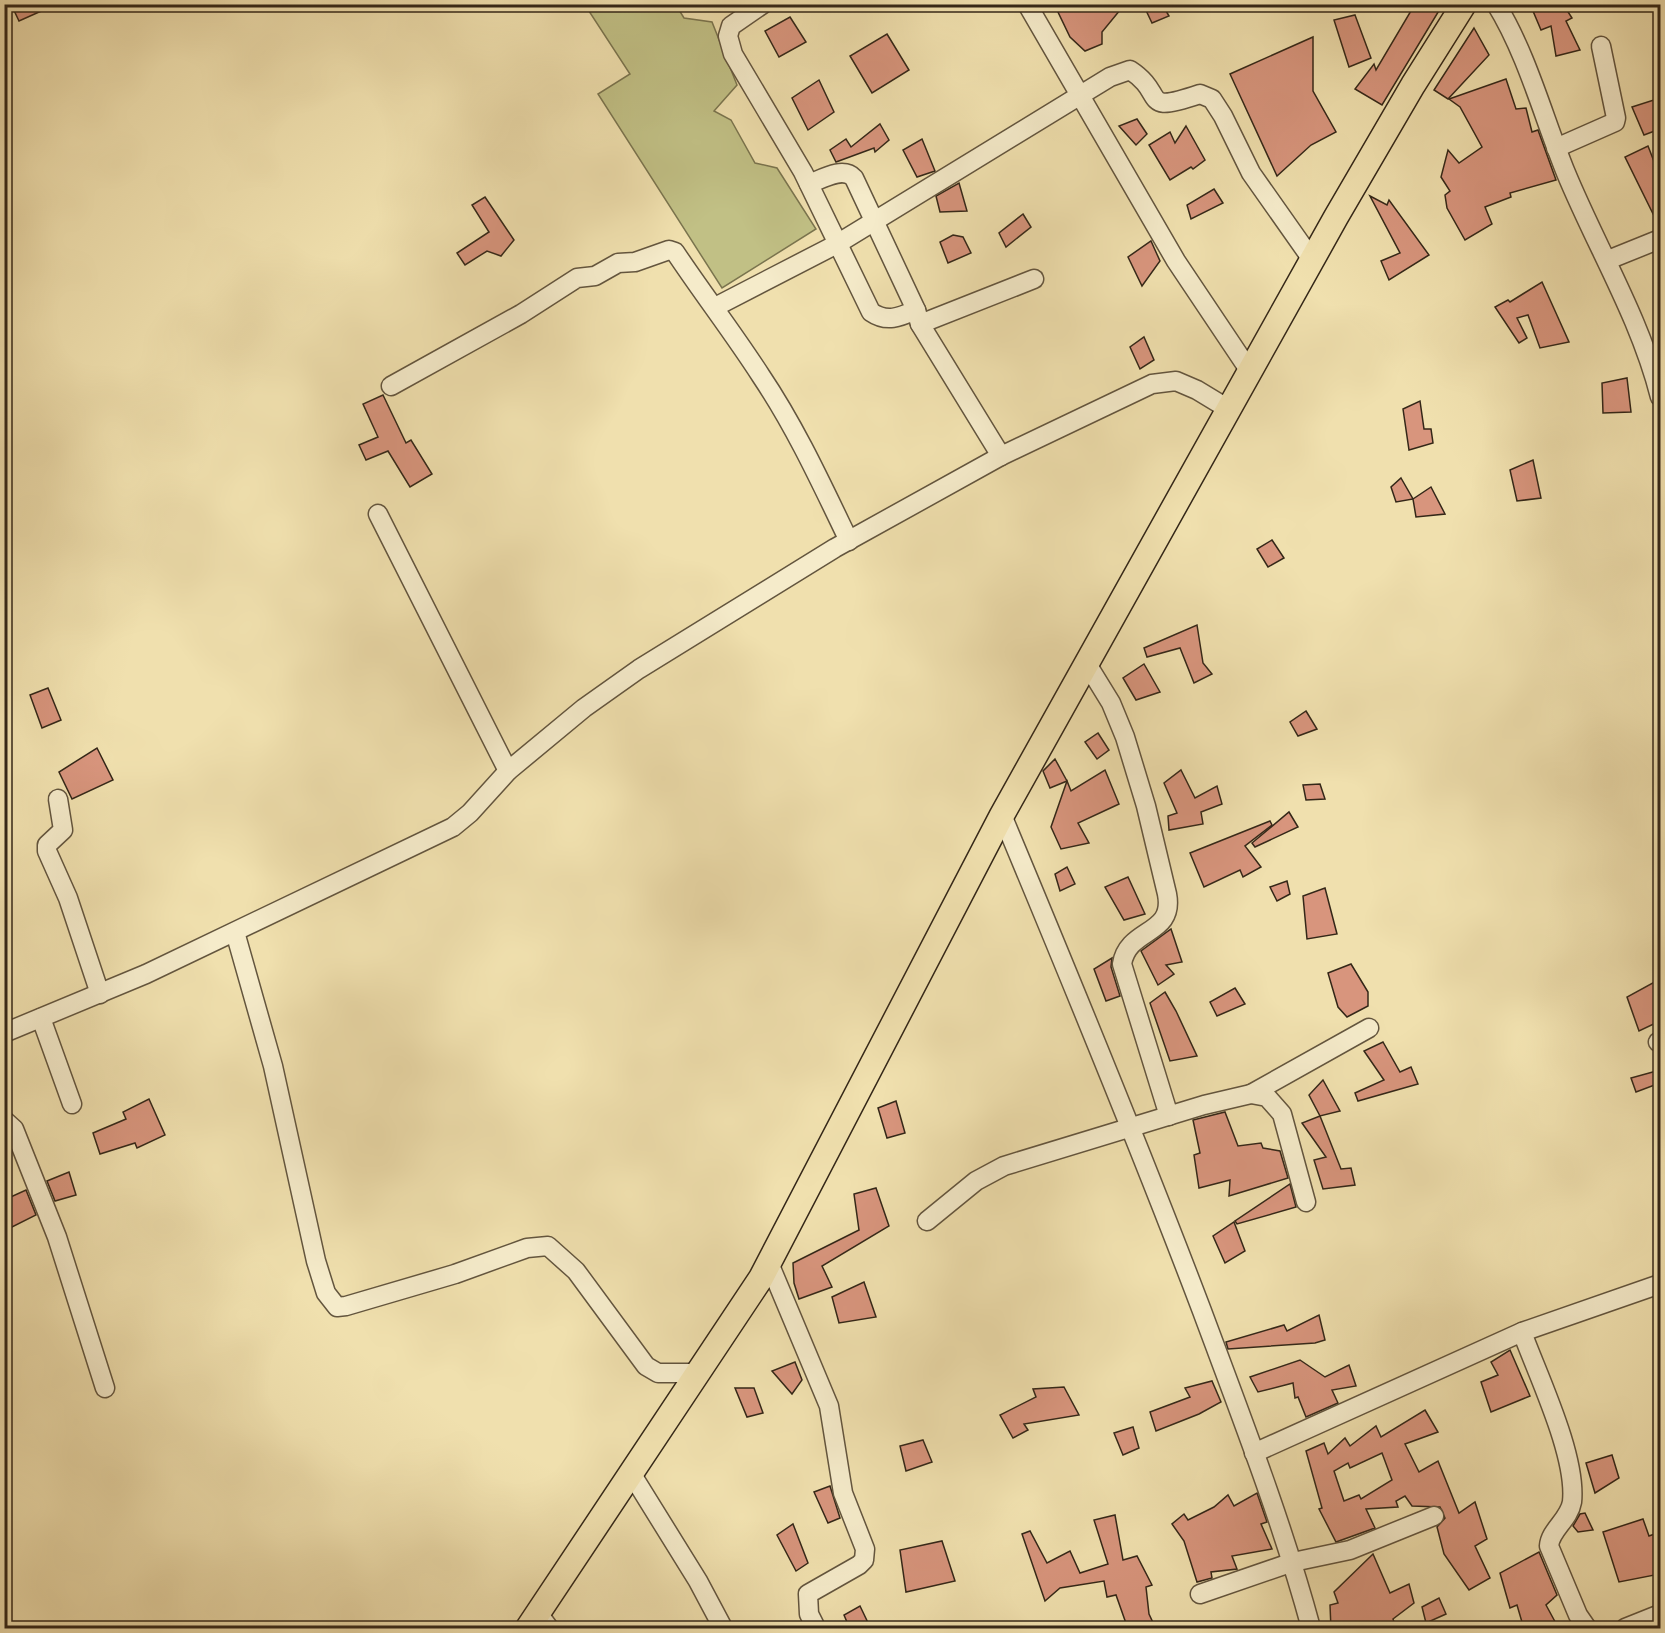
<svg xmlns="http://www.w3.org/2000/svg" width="1665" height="1633" font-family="'IM FELL Great Primer',serif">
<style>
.green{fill:#c1c085;stroke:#7a744e;stroke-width:1.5}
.building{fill:#d8957d;stroke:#342718;stroke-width:1.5;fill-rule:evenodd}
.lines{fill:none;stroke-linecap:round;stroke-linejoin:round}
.minor-casing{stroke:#63553e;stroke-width:21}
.major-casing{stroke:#342718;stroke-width:27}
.minor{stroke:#f5ebca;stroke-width:18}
.major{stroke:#f0e0ae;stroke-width:24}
</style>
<rect width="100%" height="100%" fill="#f0e0ae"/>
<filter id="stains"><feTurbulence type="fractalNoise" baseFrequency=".00333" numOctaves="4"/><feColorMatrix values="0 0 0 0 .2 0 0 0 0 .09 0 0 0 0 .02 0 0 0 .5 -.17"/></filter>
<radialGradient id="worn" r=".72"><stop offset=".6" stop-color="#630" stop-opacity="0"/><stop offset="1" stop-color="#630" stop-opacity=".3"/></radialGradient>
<path class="green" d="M585 5H676L684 18 712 22 737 85 714 111 731 120 755 163 777 168 816 229 722 288 598 94 630 74Z"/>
<g class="building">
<path d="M11 4H57L19 21Z"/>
<path d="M1068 4H1125L1102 32V44L1085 51 1070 37 1057 10Z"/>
<path d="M1143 4H1162L1169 16 1152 23Z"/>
<path d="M1415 4H1443L1382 105 1355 89 1374 64 1376 70Z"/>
<path d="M1546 4H1563L1572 18 1566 21 1580 50 1556 56 1551 26 1541 30 1533 11Z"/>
<path d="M1355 15 1371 58 1349 67 1334 20Z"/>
<path d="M790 17 806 42 779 57 765 31Z"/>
<path d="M1474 28 1489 55 1448 99 1434 90Z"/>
<path d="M887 34 909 70 872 93 850 56Z"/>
<path d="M1313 37V91L1336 132 1311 145 1277 176 1230 74Z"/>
<path d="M1506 79 1516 109 1526 108 1532 132 1538 130 1556 180 1510 193 1511 197 1485 207 1492 224 1465 240 1447 208 1445 195 1450 191 1441 177 1448 150 1459 163 1482 147 1460 107 1449 99Z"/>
<path d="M819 80 834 112 808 130 792 98Z"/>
<path d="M1660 98V129L1644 135 1632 107Z"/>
<path d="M1137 119 1147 134 1136 145 1119 126Z"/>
<path d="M880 124 889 140 875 152 874 148 836 162 830 150 846 139 851 147Z"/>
<path d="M1186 126 1205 160 1193 169 1191 167 1170 180 1149 145 1170 132 1175 143Z"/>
<path d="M922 139 935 171 917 177 903 150Z"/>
<path d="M1648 146 1660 177V228L1625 157Z"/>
<path d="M959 183 967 211 940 212 936 196Z"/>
<path d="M1214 189 1223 203 1191 219 1187 205Z"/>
<path d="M1370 196 1387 205 1389 200 1429 255 1389 280 1381 261 1400 253Z"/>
<path d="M485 197 514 240 501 256 487 251 465 265 457 253 489 232 472 205Z"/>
<path d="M1023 214 1031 227 1006 247 999 233Z"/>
<path d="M953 235 963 237 971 253 948 263 940 242Z"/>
<path d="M1151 241 1160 261 1142 286 1128 257Z"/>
<path d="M1542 282 1569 342 1540 348 1528 315 1517 318 1527 338 1519 343 1495 307 1508 300 1510 302Z"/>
<path d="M1144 337 1154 360 1140 369 1130 347Z"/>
<path d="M1627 378 1631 412 1603 413 1602 383Z"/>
<path d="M383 395 406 443 411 440 432 474 410 487 388 451 366 460 359 445 378 437 363 404Z"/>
<path d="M1420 401 1424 429H1431L1433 443 1409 450 1403 409Z"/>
<path d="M1533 460 1541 498 1517 501 1510 470Z"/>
<path d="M1401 478 1413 499 1396 502 1391 487Z"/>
<path d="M1431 487 1445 514 1416 517 1413 499Z"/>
<path d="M1272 540 1284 558 1268 567 1257 549Z"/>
<path d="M1197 625 1203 663 1212 674 1194 683 1180 648 1147 657 1144 648Z"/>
<path d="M1144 664 1160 692 1136 700 1123 678Z"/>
<path d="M48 688 61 720 42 728 30 695Z"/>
<path d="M1306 711 1317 729 1298 736 1290 722Z"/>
<path d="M1098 733 1109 750 1097 759 1085 742Z"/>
<path d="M97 748 113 780 72 799 59 772Z"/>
<path d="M1055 759 1067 781 1050 788 1043 771Z"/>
<path d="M1105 770 1119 804 1078 823 1089 843 1061 849 1051 827 1067 781 1071 791Z"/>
<path d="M1181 770 1195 798 1217 786 1222 804 1201 812 1203 824 1169 830 1168 816 1177 813 1164 783Z"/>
<path d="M1320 784 1325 799 1306 800 1303 785Z"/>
<path d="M1289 812 1298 827 1255 847 1252 843Z"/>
<path d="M1270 821 1272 825 1245 846 1261 867 1243 877 1240 870 1204 887 1190 853Z"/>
<path d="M1067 867 1075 884 1060 891 1055 874Z"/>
<path d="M1128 877 1145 914 1124 920 1105 887Z"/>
<path d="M1287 881 1290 894 1277 901 1270 887Z"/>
<path d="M1325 888 1337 934 1307 939 1303 896Z"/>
<path d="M1171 929 1182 962 1166 965 1174 974 1158 985 1141 951Z"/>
<path d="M1112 958 1111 967 1120 996 1106 1001 1094 969Z"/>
<path d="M1351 964 1368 992V1006L1347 1017 1338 1007 1328 973Z"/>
<path d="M1660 979V1021L1639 1031 1627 997Z"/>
<path d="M1235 988 1245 1004 1217 1016 1210 1002Z"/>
<path d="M1165 992 1176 1011 1197 1056 1170 1061 1150 1003Z"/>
<path d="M1383 1042 1400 1072 1411 1067 1418 1084 1358 1101 1355 1093 1384 1080 1364 1051Z"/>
<path d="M1660 1070V1083L1636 1092 1631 1078Z"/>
<path d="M1323 1080 1340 1111 1320 1116 1309 1095Z"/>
<path d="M149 1099 165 1135 137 1148 135 1143 100 1154 93 1133 126 1119 123 1112Z"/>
<path d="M896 1101 905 1133 887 1138 878 1108Z"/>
<path d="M1225 1112 1238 1146 1261 1143 1263 1148 1280 1151 1288 1178 1229 1196 1230 1180 1199 1188 1194 1155 1200 1153 1193 1120Z"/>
<path d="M1320 1116 1341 1169 1351 1168 1355 1185 1323 1189 1314 1160 1326 1157 1302 1123Z"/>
<path d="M69 1172 76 1195 55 1201 47 1181Z"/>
<path d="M1290 1184 1296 1207 1237 1224 1235 1221Z"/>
<path d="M876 1188 889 1226 822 1266 832 1287 799 1299 794 1283 793 1263 859 1230 854 1194Z"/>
<path d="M26 1190 36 1215 4 1231V1200Z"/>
<path d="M1234 1222 1245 1251 1225 1263 1213 1236Z"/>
<path d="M864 1282 876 1317 839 1323 832 1297Z"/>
<path d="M1319 1315 1325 1340 1315 1343 1228 1349 1226 1342 1284 1325 1287 1331Z"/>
<path d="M1510 1350 1530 1396 1491 1412 1481 1382 1498 1375 1491 1362Z"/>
<path d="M1300 1360 1325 1377 1349 1365 1356 1386 1332 1390 1338 1403 1306 1417 1298 1397 1295 1398 1293 1383 1258 1392 1250 1377Z"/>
<path d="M795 1362 802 1380 792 1394 772 1371Z"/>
<path d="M1212 1381 1221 1402 1199 1414 1156 1431 1150 1412 1190 1397 1185 1388Z"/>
<path d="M1064 1387 1079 1415 1024 1424 1028 1430 1013 1438 1000 1415 1036 1397 1033 1389Z"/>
<path d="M735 1388H754L763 1413 747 1417Z"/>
<path d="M1425 1410 1438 1432 1405 1444 1419 1472 1438 1461 1459 1513 1475 1502 1487 1539 1475 1546 1490 1578 1469 1590 1444 1554 1437 1527 1445 1518 1440 1507 1412 1506 1405 1496 1396 1501 1398 1507 1366 1509 1375 1528 1336 1542 1319 1509 1322 1508 1306 1451 1324 1443 1328 1454 1345 1438 1350 1446 1376 1426 1381 1437ZM1382 1453 1392 1480 1361 1499 1359 1495 1344 1501 1334 1471 1348 1463 1350 1468Z"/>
<path d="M1133 1427 1139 1448 1123 1455 1114 1433Z"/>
<path d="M923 1440 932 1462 906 1471 900 1446Z"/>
<path d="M1612 1455 1619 1478 1595 1493 1586 1463Z"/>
<path d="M830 1486 840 1518 828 1523 814 1492Z"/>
<path d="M1257 1493 1267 1522 1261 1524 1272 1549 1232 1556 1237 1569 1211 1572 1212 1578 1197 1582 1184 1541 1172 1524 1184 1514 1188 1520 1214 1507 1228 1495 1234 1506Z"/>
<path d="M1585 1513 1593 1530 1578 1532 1573 1526 1580 1514Z"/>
<path d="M1115 1515 1123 1560 1137 1556 1152 1585 1146 1587 1149 1614 1156 1629H1128L1116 1595 1107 1597 1104 1581 1060 1588 1045 1601 1022 1534 1030 1531 1047 1563 1070 1551 1080 1573 1108 1564 1094 1520Z"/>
<path d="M1643 1519 1649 1536 1660 1532V1574L1619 1582 1603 1532Z"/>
<path d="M793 1524 808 1563 796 1571 777 1535Z"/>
<path d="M942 1541 955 1581 906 1592 900 1550Z"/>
<path d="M1539 1552 1557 1595 1546 1605 1559 1629H1524L1517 1605 1510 1608 1500 1573Z"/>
<path d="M1373 1554 1390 1593 1409 1584 1414 1603 1393 1619 1394 1622 1366 1629H1331L1330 1605 1338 1603 1334 1592Z"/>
<path d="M1439 1598 1446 1614 1426 1623 1422 1607Z"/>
<path d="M860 1606 871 1629H850L844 1615Z"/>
</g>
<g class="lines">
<defs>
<g id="minor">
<path d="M763 4 731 26 728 36 733 54 803 172 871 312C887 323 900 317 916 310L920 324 1001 456"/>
<path d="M1027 4 1176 261 1251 373"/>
<path d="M1496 4C1527 54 1544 119 1566 173 1597 248 1640 318 1660 397"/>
<path d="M1556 148 1615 122 1616 118 1601 46"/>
<path d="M809 184C822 179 843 166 854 178L916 310"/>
<path d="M1608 260 1660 239"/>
<path d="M715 307 837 244 1110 77 1130 70C1168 95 1138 115 1200 94L1212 99 1223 116 1251 173 1313 261"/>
<path d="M920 324 1034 279"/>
<path d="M391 386 521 314 577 278 595 276 618 263 635 262 669 250 675 252C703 294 734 334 761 376 796 428 822 485 849 541"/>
<path d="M378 514 508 771"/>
<path d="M1087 664 1111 703 1125 737 1146 806 1167 894C1175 936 1128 927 1122 964L1169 1116"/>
<path d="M58 799 63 830 47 845V851L68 898 100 994"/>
<path d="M1002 815C1071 980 1139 1145 1202 1311 1241 1416 1282 1521 1311 1628"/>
<path d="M235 932 273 1066 316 1261 326 1293 337 1307 346 1306 455 1274 527 1248 548 1246 576 1271 646 1366 658 1373H698"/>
<path d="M41 1018 72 1104"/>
<path d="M4 1033 146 974 453 827 470 813 508 771 584 708 639 669 835 548 1001 456 1152 384 1176 381 1197 390 1230 410"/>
<path d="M1658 1042 1660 1041"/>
<path d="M1251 1094 1369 1028"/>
<path d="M4 1120 14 1129 57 1237 105 1388"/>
<path d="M927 1221 976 1181 1004 1166 1204 1105 1251 1094 1267 1097 1282 1114 1306 1202"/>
<path d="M769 1263 829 1406 843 1493 865 1549 864 1560 859 1565 808 1594 809 1614 816 1628"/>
<path d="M1522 1332C1538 1376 1577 1456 1572 1502 1569 1520 1550 1530 1549 1546L1578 1615 1587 1628"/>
<path d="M1254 1453 1522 1332 1660 1284"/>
<path d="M631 1473 698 1581 723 1628"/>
<path d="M1200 1594 1293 1562 1350 1550 1434 1516"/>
<path d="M538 1613 549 1628"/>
<path d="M1625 1628 1660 1614"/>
</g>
<path id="major" d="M528 1628 761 1278 1002 815 1336 217 1413 85 1464 4"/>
</defs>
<use href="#minor" class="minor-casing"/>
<use href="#major" class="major-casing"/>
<use href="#minor" class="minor"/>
<use href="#major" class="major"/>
</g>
<rect width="1665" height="1633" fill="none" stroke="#f0e0ae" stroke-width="24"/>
<rect x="6" y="6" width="1653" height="1621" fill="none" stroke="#342718" stroke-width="3"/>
<rect x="12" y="12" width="1641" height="1609" fill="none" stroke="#342718" stroke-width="1.5"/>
<rect width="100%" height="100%" filter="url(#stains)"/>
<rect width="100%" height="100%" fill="url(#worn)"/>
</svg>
